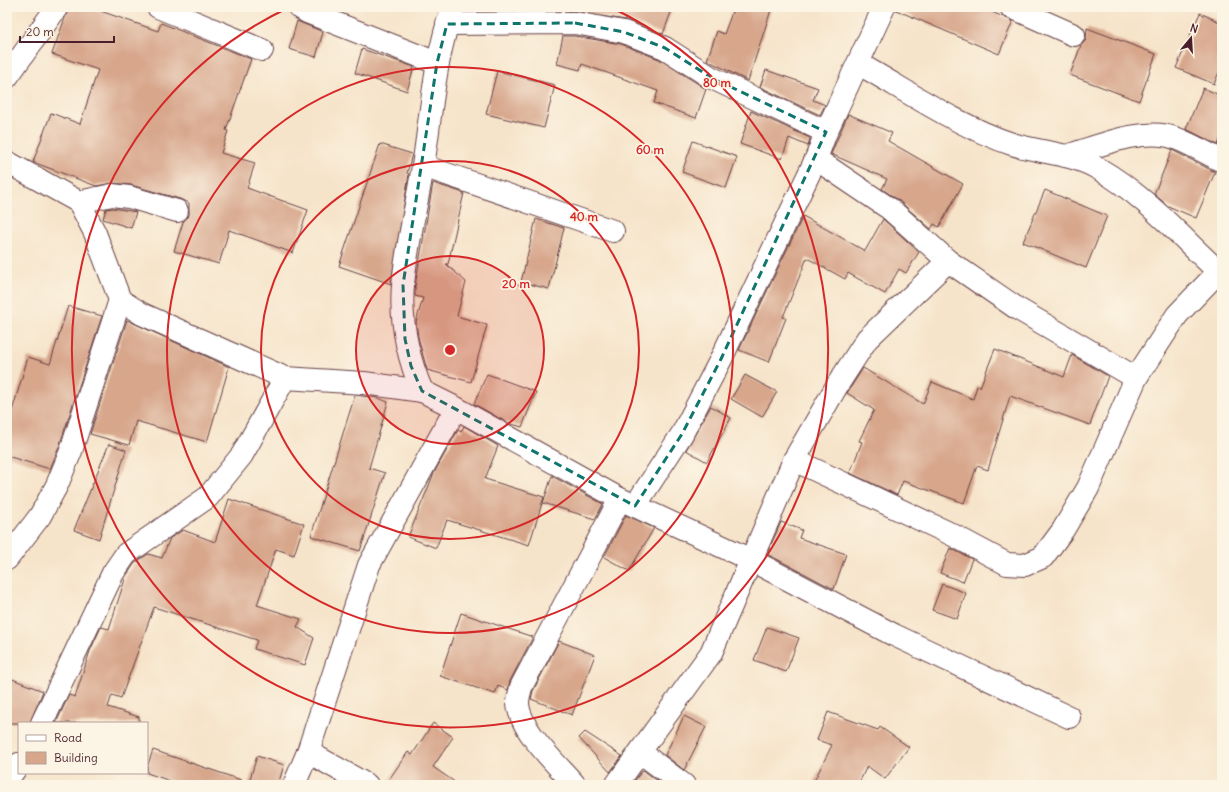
<svg xmlns="http://www.w3.org/2000/svg" width="1229" height="792" font-family="Delius,sans-serif">
<style>
.building{fill:#d7a68b}
.lines{fill:none;stroke-linecap:round;stroke-linejoin:round}
.minor-casing{stroke:#643d43;stroke-width:24}
.minor{stroke:#fff;stroke-width:22}
.marked{fill:none;stroke:#0f766e;stroke-width:3;stroke-dasharray:8 5;stroke-linejoin:round}
.ring{fill:none;stroke:#d62828;stroke-width:2}
.centre{fill:#d62828;stroke:#fcf5e5;stroke-width:2}
.ring-label{font-size:12px;text-anchor:middle;font-weight:bold;fill:#d62828;stroke:#fcf5e5;stroke-width:3.5;stroke-linejoin:round;paint-order:stroke}
</style>
<rect width="100%" height="100%" fill="#fcf5e5"/>
<filter id="ink" filterUnits="userSpaceOnUse"><feTurbulence type="fractalNoise" baseFrequency=".025" numOctaves="2"/><feDisplacementMap in="SourceGraphic" scale="8" xChannelSelector="R" yChannelSelector="G"/><feConvolveMatrix kernelMatrix="1 2 1 2 8 2 1 2 1" color-interpolation-filters="sRGB"/></filter>
<filter id="wash" filterUnits="userSpaceOnUse"><feTurbulence type="fractalNoise" baseFrequency=".012" numOctaves="4" result="noise"/><feDisplacementMap in="SourceGraphic" scale="16" xChannelSelector="R" yChannelSelector="G"/><feGaussianBlur stdDeviation="0.9" result="paint"/><feColorMatrix in="noise" values="0 0 0 0 0 0 0 0 0 0 0 0 0 0 0 0 0 1.4 0 .05"/><feComposite in="paint" operator="in"/></filter>
<g filter="url(#wash)">
<rect width="100%" height="100%" fill="#f6e4ca"/>
<g id="blocks">
<g class="building">
<path d="M69 7H89L158 31 161 23 251 59 226 130 228 131 221 153 255 163 247 188 308 210 293 253 229 230 219 264 174 251 183 222 189 215V203L180 199 131 185 113 183 96 186 33 162 51 113 80 124 98 70 52 54Z"/>
<path d="M570 7H673L663 34 626 20 569 11Z"/>
<path d="M734 7H772L748 81 707 60 717 31 724 34Z"/>
<path d="M896 7H980L1013 21 999 54 896 10Z"/>
<path d="M1200 13 1222 23V65L1214 84 1176 68Z"/>
<path d="M297 21 323 32 316 57 289 49Z"/>
<path d="M1087 28 1156 54 1139 101 1070 75 1081 45 1086 40Z"/>
<path d="M563 36H574L621 44 659 59 706 89 696 118 654 103 658 91 582 64 580 70 557 64Z"/>
<path d="M362 49 414 67 407 91 355 73Z"/>
<path d="M766 70 818 88 813 100 825 105 820 115 760 87Z"/>
<path d="M497 71 555 85 544 128 486 114Z"/>
<path d="M1203 88 1222 96V134L1218 145 1186 129Z"/>
<path d="M751 111 810 138 808 146 789 138 782 159 740 144Z"/>
<path d="M848 114 892 133 888 141 963 184 939 227 934 224 931 229 898 200 882 189 887 179 831 154Z"/>
<path d="M693 141 737 157 726 188 682 172Z"/>
<path d="M380 144 412 154 407 173 409 174 391 284 339 266Z"/>
<path d="M1172 150 1215 172 1196 218 1168 206 1154 194Z"/>
<path d="M433 183 464 193 448 264H446L466 282 457 316 487 325 471 382 427 370 418 337 416 322 423 298 415 296V286Z"/>
<path d="M1045 190 1107 216 1086 268 1023 242Z"/>
<path d="M113 208 136 212 131 228 103 219 106 209Z"/>
<path d="M803 216 865 251 883 219 919 252 906 273 899 269 885 294 848 273 845 279 807 258 783 317 786 318 769 362 739 350Z"/>
<path d="M536 219 564 228 549 289 521 282Z"/>
<path d="M68 306 102 316 59 447 50 469 7 456V428L28 357 50 364Z"/>
<path d="M127 320 229 367 207 442 136 421 129 445 90 434Z"/>
<path d="M995 349 1064 377 1072 355 1108 376 1090 425 1010 396 988 470 977 466 964 503 903 481 897 495 850 473 862 442 859 441 874 410 847 393 863 368 923 404 932 382 973 399 977 386 980 387Z"/>
<path d="M487 374 536 392 522 427 508 423 474 404Z"/>
<path d="M745 375 777 392 762 417 731 399Z"/>
<path d="M355 395 378 398 388 402 369 468 385 473 360 551 311 536Z"/>
<path d="M711 406 731 418 707 462 686 450Z"/>
<path d="M464 426 498 446 485 479 544 497 529 545 447 520 436 548 408 537 434 473 458 430 461 432Z"/>
<path d="M109 444 126 450 99 539 74 530Z"/>
<path d="M552 476 603 504 595 519 543 503Z"/>
<path d="M229 499 304 524 294 555 276 549 257 605 301 619 297 627 314 638 305 665 254 649 257 640 154 607 121 698 112 695 108 707 139 717V723H56L69 695 75 697 90 651 101 627 109 629 126 576 135 563 148 554 162 558 170 538 183 530 215 542Z"/>
<path d="M626 515 654 528 629 571 604 557Z"/>
<path d="M781 522 802 530 799 538 846 554 834 589 767 554Z"/>
<path d="M950 548 972 559 963 582 940 573Z"/>
<path d="M942 584 966 593 957 619 932 610Z"/>
<path d="M461 613 533 637 510 681 508 690 498 686 495 694 440 676Z"/>
<path d="M767 627 799 638 786 672 754 660Z"/>
<path d="M559 641 595 655 572 715 531 699 533 691Z"/>
<path d="M7 677 43 691 30 723H7Z"/>
<path d="M828 712 878 730 880 727 909 747 885 779 867 766 858 785H812L832 745 817 740Z"/>
<path d="M684 716 706 727 684 770 665 755Z"/>
<path d="M433 723 453 737 433 767 459 785H385L408 752 412 755Z"/>
<path d="M585 732 622 756 610 772 579 738Z"/>
<path d="M153 750 244 781 243 785H182L147 773V767Z"/>
<path d="M257 756 284 765 278 785H248Z"/>
<path d="M643 770 663 785H631Z"/>
</g>
</g>
</g>
<g filter="url(#ink)">
<use href="#blocks" fill-opacity="0" stroke="#643d43" stroke-width="1"/>
<g class="lines">
<defs>
<g id="minor">
<path d="M158 7 262 50"/>
<path d="M299 7 307 12 437 63"/>
<path d="M1011 7 1074 35"/>
<path d="M447 24 575 23 624 32 665 48 712 78 826 132"/>
<path d="M859 64C907 91 960 127 1012 144 1041 153 1072 153 1099 169 1143 194 1181 237 1218 271"/>
<path d="M7 77 57 7"/>
<path d="M1066 156C1096 147 1144 126 1175 138 1191 144 1206 153 1222 161"/>
<path d="M816 159 890 209 948 261 1018 309 1136 378"/>
<path d="M7 162 79 202 95 233 120 300 142 314 285 378 364 383 422 391 456 408"/>
<path d="M423 166 613 231"/>
<path d="M79 202 112 195 129 197 177 211"/>
<path d="M422 391C408 358 400 321 403 285 407 240 419 197 425 153 432 104 436 54 453 7"/>
<path d="M794 460 838 384 867 339 948 261"/>
<path d="M635 506 682 434 721 359 816 159 826 132 884 7"/>
<path d="M7 559 40 516 57 485 71 451 120 300"/>
<path d="M42 723 113 573 126 554 208 497 242 455 285 378"/>
<path d="M308 752 369 565 456 408 620 499 751 560 894 635 1069 717"/>
<path d="M640 752 684 785"/>
<path d="M7 780 19 764"/>
<path d="M294 785 308 752 367 785"/>
<path d="M575 785C558 765 518 729 518 702 518 698 520 692 521 687L620 499"/>
<path d="M616 785 711 653 794 460 951 534 1007 564 1025 565 1043 557 1063 530 1088 488 1136 378 1177 315 1222 268"/>
</g>
</defs>
<use href="#minor" class="minor-casing"/>
<use href="#minor" class="minor"/>
</g>
</g>
<path class="marked" d="M575 23 624 32 665 48 712 78 826 132 721 359 682 434 635 506 422 391 411 366 405 339 403 285 437 63 447 24Z"/>
<circle cx="450" cy="350" r="94" fill="#d62828" fill-opacity=".12"/>
<g class="ring">
<circle cx="450" cy="350" r="94"/>
<circle cx="450" cy="350" r="189"/>
<circle cx="450" cy="350" r="283"/>
<path d="M610 7A378 378 0 1 1 290 7"/>
</g>
<circle cx="450" cy="350" r="6" class="centre"/>
<g class="ring-label">
<text x="717" y="87">80 m</text>
<text x="650" y="154">60 m</text>
<text x="584" y="221">40 m</text>
<text x="516" y="288">20 m</text>
</g>
<rect width="1229" height="792" fill="none" stroke="#fcf5e5" stroke-width="24"/>
<rect x="18" y="722" width="130" height="52" fill="#fcf5e5" stroke="#b59f9b"/>
<rect x="26" y="735" width="20" height="6" fill="#ffffff" stroke="#b59f9b"/>
<text x="54" y="742" font-size="12" fill="#4a1f2b">Road</text>
<rect x="26" y="752" width="20" height="12" fill="#d7a68b" stroke="#b59f9b"/>
<text x="54" y="762" font-size="12" fill="#4a1f2b">Building</text>
<g transform="translate(1191 38) rotate(18)" stroke="#fcf5e5" stroke-width="3" paint-order="stroke">
<path d="M0-3L7 15L0 10L-7 15Z" fill="#4a1f2b"/>
<text y="-6" font-size="11" font-weight="bold" text-anchor="middle" fill="#4a1f2b">N</text>
</g>
<path d="M20 36v6h94v-6" fill="none" stroke="#4a1f2b" stroke-width="2"/>
<text x="26" y="36" font-size="12" fill="#4a1f2b" stroke="#fcf5e5" stroke-width="3" paint-order="stroke">20 m</text>
</svg>
